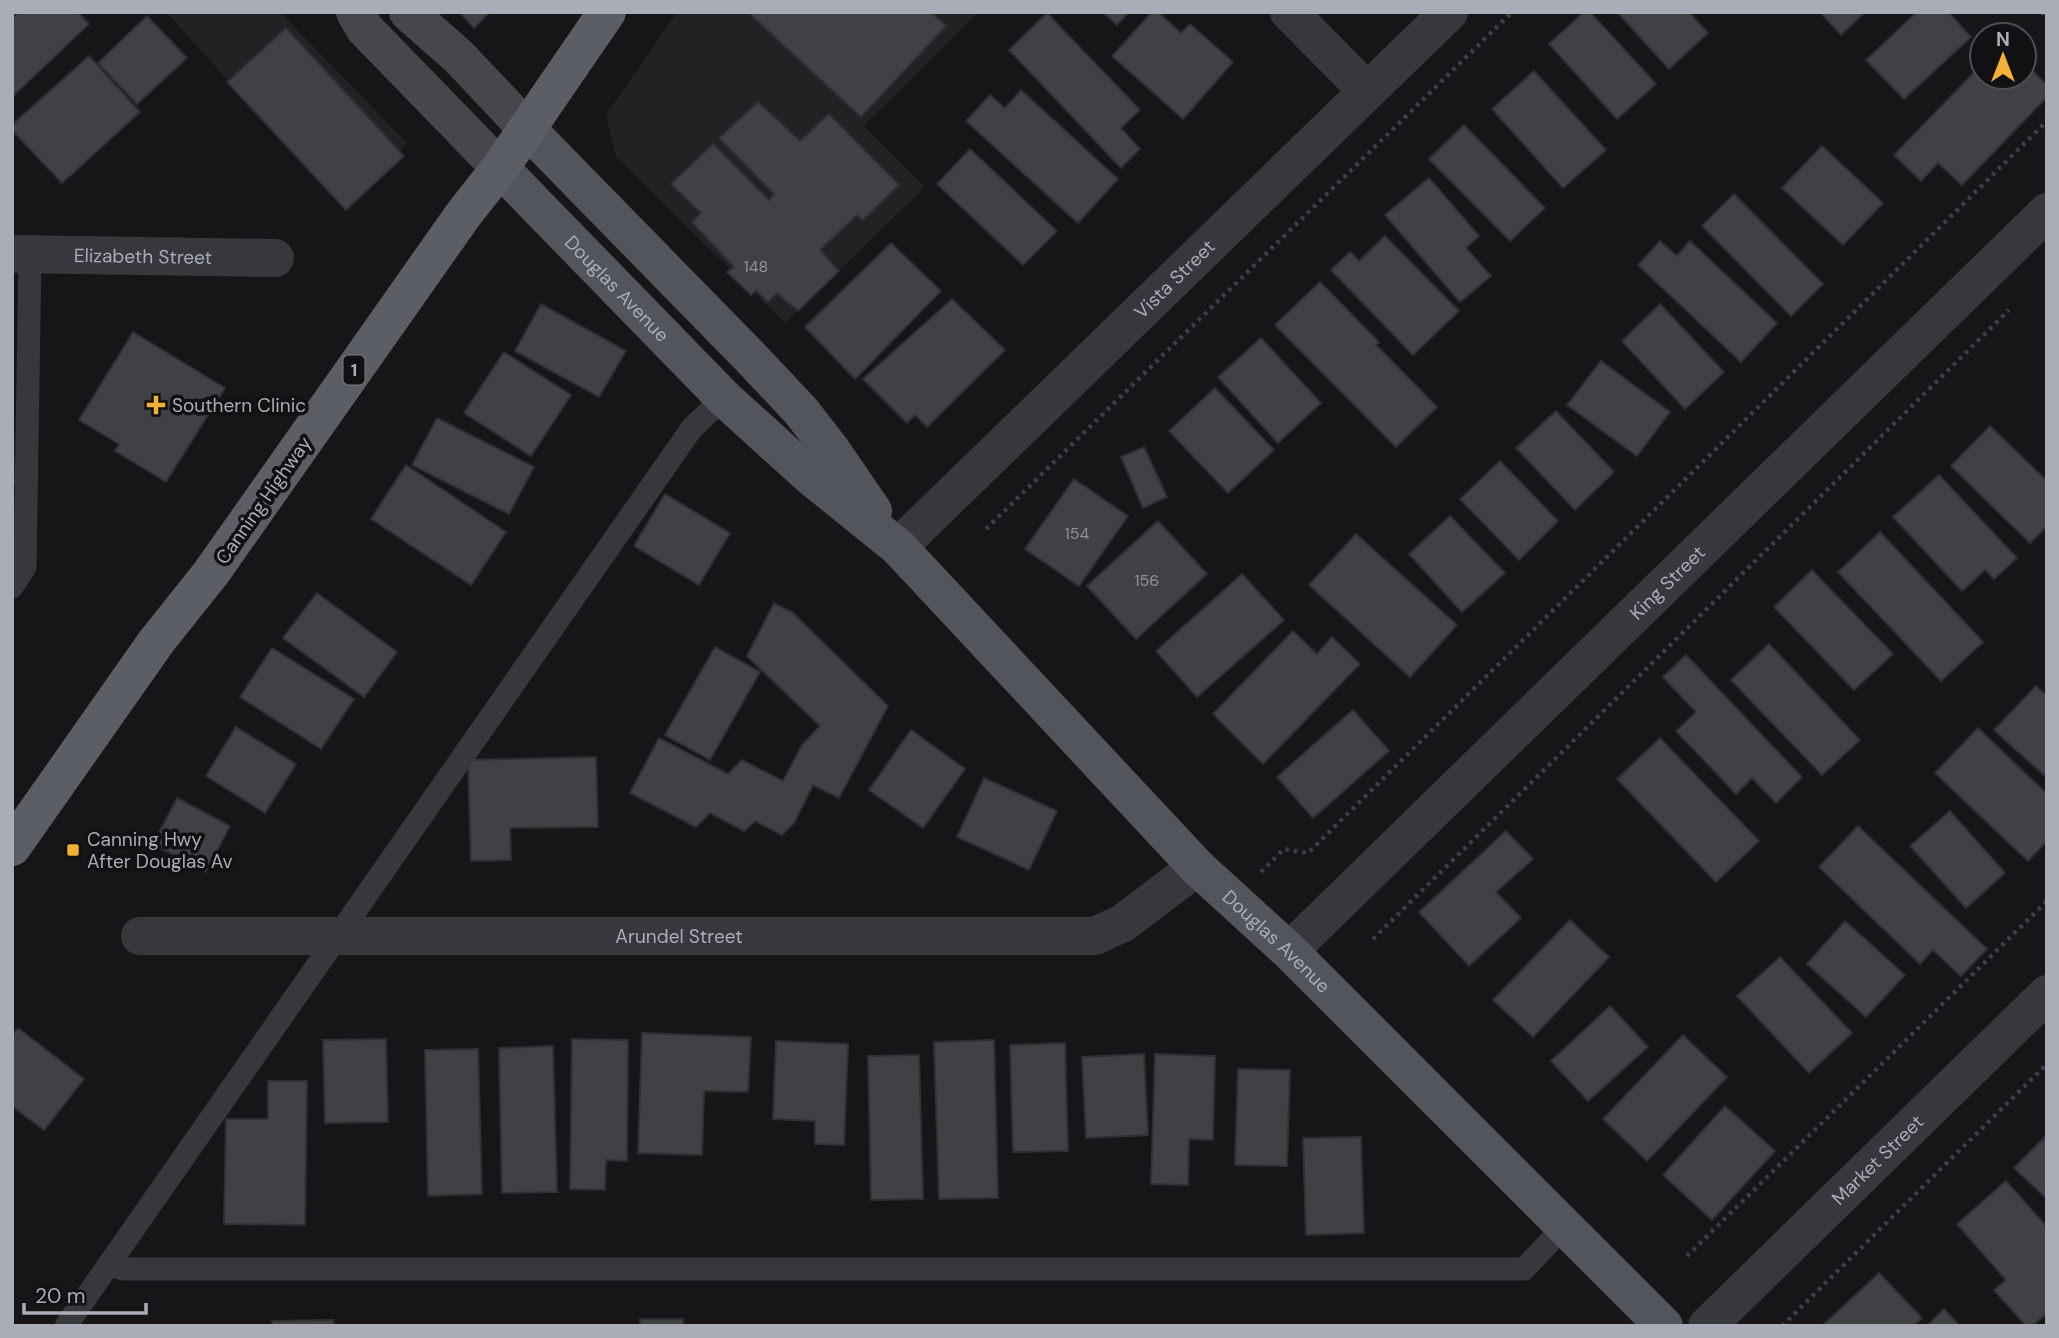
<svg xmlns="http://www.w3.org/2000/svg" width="2059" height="1338" viewBox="0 0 2059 1338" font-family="'DM Sans',sans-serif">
  <rect width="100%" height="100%" fill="#161618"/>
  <g fill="#222225">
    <path d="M166,12h114l127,131 -61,67z"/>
    <path d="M677,12h301l-114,114 61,61 -140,136 -169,-166 -10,-42z"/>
  </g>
  <g fill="#404145" stroke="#303034" stroke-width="2">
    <path d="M19,12h59l11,12 -77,73v-79z"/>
    <path d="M459,12h31l-16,16z"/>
    <path d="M751,12h180l15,14 -85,91 -112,-104z"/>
    <path d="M1103,12h26l-12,13z"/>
    <path d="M1152,12h6l23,21 9,-9 43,38 -50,57 -71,-63z"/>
    <path d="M1584,12h6l66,72 -39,35 -68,-75z"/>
    <path d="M1617,12h72l19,21 -39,36z"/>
    <path d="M1820,12h45l-24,23z"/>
    <path d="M1917,12h31l23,25 -67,62 -38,-39z"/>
    <path d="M1047,13l93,97 -19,18 19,21 -19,19 -112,-118z"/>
    <path d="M147,16l40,42 -50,46 -39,-41z"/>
    <path d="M286,28l118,128 -58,54 -119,-128z"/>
    <path d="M89,56l51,56 -78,71 -50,-53v-5z"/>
    <path d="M2024,63l23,22v12l-85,88 -24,-22 -17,18 -27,-26 88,-91v13h42z"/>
    <path d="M1534,71l72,79 -43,38 -71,-79z"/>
    <path d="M1021,90l97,89 -40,44 -112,-102 24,-26 15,13z"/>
    <path d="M758,102l42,39 29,-27 70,71 -36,35 -6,-5 -37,35 19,21 -41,40 -21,-18 -9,9 -12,-12 -5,5 -24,-23 7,-5 -42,-45 9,-9 -30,-29 42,-40 56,56 5,-6 -55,-56z"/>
    <path d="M1464,125l81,83 -35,33 -81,-82z"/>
    <path d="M1822,146l61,57 -40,42 -61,-57z"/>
    <path d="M970,149l87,82 -34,34 -86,-81z"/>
    <path d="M1429,178l50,58 -13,12 25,28 -31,26 -75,-87z"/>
    <path d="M1734,194l89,90 -32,32 -89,-90z"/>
    <path d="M1385,236l74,75 -46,44 -82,-85 19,-18 9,9z"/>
    <path d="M1660,241l17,15 13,-15 87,82 -36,39 -103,-97z"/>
    <path d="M891,243l50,48 -86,88 -50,-52z"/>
    <path d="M1320,282l59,60 -3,3 61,62 -41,40 -121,-122z"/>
    <path d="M952,299l53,51 -78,77 -12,-12 -8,8 -44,-44z"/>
    <path d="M541,304l85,47 -27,46 -84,-46z"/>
    <path d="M1660,304l64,68 -39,37 -63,-68z"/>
    <path d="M133,332l92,56 -59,94 -51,-31 4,-7 -40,-24z"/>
    <path d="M1261,338l60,65 -43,40 -60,-66z"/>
    <path d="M504,352l67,43 -40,61 -67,-43z"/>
    <path d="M1601,361l69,51 -33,44 -70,-51z"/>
    <path d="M12,382l2,102 -2,1z"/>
    <path d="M1215,388l59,62 -46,43 -59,-62z"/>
    <path d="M1556,411l58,61 -39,38 -59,-62z"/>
    <path d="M437,418l97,49 -25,47 -97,-49z"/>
    <path d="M1990,426l57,55v45l-17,17 -79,-77z"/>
    <path d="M1144,447l23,50 -24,11 -22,-51z"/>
    <path d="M1500,461l58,60 -39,39 -59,-61z"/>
    <path d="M406,465l100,67 -35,53 -100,-66z"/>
    <path d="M1939,475l78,83 -23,21 -9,-9 -23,21 -69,-74z"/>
    <path d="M1074,479l54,37 -49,70 -54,-37z"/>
    <path d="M665,494l65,39 -31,52 -65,-39z"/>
    <path d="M1450,516l55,57 -43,39 -53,-58z"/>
    <path d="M1158,521l49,53 -71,65 -49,-53z"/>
    <path d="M1880,532l103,110 -42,39 -103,-109z"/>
    <path d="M1356,534l101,91 -47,52 -101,-92z"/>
    <path d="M1812,570l81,84 -39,36 -80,-83z"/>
    <path d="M1242,574l42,46 -87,77 -41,-46z"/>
    <path d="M317,593l80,59 -33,45 -81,-59z"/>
    <path d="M774,603l19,10 95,93 -49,92 -26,-13 -19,38 -12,12 -27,-14 -11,10 -34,-18 -14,14 -66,-34 29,-55 69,36 14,-14 41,21 19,-36 18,-19 -73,-70z"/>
    <path d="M1293,631l24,23 15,-17 28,27 -97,100 -50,-50z"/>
    <path d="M1769,644l91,96 -38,35 -91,-95z"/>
    <path d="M715,647l45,25 -50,88 -45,-25z"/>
    <path d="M272,648l82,51 -33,50 -81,-52z"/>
    <path d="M1686,655l116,122 -26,26 -24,-25 -16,16 -60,-63 20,-19 -33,-35z"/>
    <path d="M2036,686l11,10v82l-53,-48z"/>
    <path d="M1353,710l36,41 -76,67 -36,-41z"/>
    <path d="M236,727l60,37 -31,49 -59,-37z"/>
    <path d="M1978,728l69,66v47l-19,20 -93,-88z"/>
    <path d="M911,730l54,39 -42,59 -54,-38z"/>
    <path d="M1660,738l99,103 -43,41 -99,-103z"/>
    <path d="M596,757l2,70 -88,1 1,32 -40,1 -3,-101z"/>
    <path d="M984,778l73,33 -28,59 -72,-33z"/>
    <path d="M177,798l53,28 -24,46 -53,-28z"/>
    <path d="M1950,811l55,62 -39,35 -56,-62z"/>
    <path d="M1858,826l129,123 -26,27 -28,-26 -13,14 -101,-97z"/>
    <path d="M1506,831l27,28 -37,33 25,26 -52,48 -50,-54z"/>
    <path d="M1570,920l39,37 -76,80 -40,-37z"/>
    <path d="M1845,921l60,54 -39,42 -59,-53z"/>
    <path d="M1780,957l72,76 -43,40 -72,-77z"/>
    <path d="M1610,1006l38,41 -60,54 -37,-40z"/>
    <path d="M18,1028l66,51 -40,51 -32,-24v-71z"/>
    <path d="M642,1033l109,4 -3,55 -44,-1 -2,64 -64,-2z"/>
    <path d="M1683,1035l44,42 -80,84 -44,-42z"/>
    <path d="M386,1039l2,83 -63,1 -2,-83z"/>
    <path d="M572,1039l56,1 -1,121 -21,-1 -1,30 -35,-1z"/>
    <path d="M994,1040l4,158 -59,1 -5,-157z"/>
    <path d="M776,1041l72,3 -4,101 -29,-1v-23l-42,-2z"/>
    <path d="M1065,1043l3,108 -55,1 -3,-107z"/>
    <path d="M553,1046l4,146 -55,1 -3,-145z"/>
    <path d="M478,1049l4,145 -54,2 -3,-146z"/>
    <path d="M1144,1054l4,81 -62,3 -4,-81z"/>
    <path d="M1155,1054l60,2 -2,84 -24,-1 -1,46 -37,-1z"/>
    <path d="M919,1055l4,144 -52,1 -3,-144z"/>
    <path d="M1238,1069l52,1 -3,96 -52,-1z"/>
    <path d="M268,1081h39l-2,144 -81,-1 2,-105h42z"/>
    <path d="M1725,1106l50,45 -63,69 -49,-45z"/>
    <path d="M2047,1135v64l-33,-31z"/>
    <path d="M1361,1137l3,96 -58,2 -3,-97z"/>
    <path d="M2006,1181l41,46v86l-15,13h-6l-32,-36 12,-10 -49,-56z"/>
    <path d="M1879,1273l43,45 -9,8h-91z"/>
    <path d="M1944,1309l16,17h-33z"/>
    <rect x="640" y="1319" width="43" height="7"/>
    <path d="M333,1320l1,6h-61l-1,-5z"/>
  </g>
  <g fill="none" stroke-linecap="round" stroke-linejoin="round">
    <g stroke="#3d3f44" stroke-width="4.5" stroke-dasharray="3.5 5" stroke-linecap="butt">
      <path d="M2042,12l5,5"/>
      <path d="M986,529l526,-517"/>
      <path d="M1261,872l23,-23 24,4 739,-732"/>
      <path d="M1373,939l636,-629"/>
      <path d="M1687,1256l360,-355"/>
      <path d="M1782,1326l265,-262"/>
    </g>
    <g stroke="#37383d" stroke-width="23">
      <path d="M12,587l13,-20 5,-312"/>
      <path d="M111,1263l11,6h1402l41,-43"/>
      <path d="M66,1326l626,-898 32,-30"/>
    </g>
    <g stroke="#37383d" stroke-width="38">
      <path d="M1289,12l78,79"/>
      <path id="s1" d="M12,254l263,4"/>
      <path id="s2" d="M898,547l551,-535"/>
      <path id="s3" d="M140,936h955l28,-13 74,-56"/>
      <path id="s4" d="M1289,951l758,-739"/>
      <path id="s5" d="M1707,1326l340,-332"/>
    </g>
    <g stroke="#45474d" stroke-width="38">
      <path d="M355,12l10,17 135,139"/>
      <path d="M408,12l51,45 68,72"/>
    </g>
    <g stroke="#53555c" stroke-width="38">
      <path d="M527,129l225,230 49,52 31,40 41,60"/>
      <path id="s6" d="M500,168l224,230 86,78 88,71 299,320 92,84 375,375"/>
    </g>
    <path stroke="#5b5e65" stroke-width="38" d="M12,847l144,-205 55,-69 252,-358 37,-47 107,-156"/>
  </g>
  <g fill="#f2b134" stroke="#111113" stroke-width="2.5">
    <path d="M152.5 394.5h7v7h7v7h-7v7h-7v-7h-7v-7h7z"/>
    <rect x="66" y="843" width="14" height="14" rx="3.5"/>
  </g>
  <g text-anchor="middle" stroke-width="7" stroke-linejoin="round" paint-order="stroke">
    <g font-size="16" fill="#8e929b">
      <text x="756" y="272">148</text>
      <text x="1077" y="539">154</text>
      <text x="1147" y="586">156</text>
    </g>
    <rect fill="#111113" stroke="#7b7e86" stroke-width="2" x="343.5" y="355.5" width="21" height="29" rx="5"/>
    <g font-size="18" font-weight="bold" fill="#a8adb8">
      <text x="354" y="376">1</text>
    </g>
    <g font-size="19" fill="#a8adb8" stroke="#111113">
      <text dy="7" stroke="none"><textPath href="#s1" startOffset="131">Elizabeth Street</textPath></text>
      <text dy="7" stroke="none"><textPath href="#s2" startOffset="385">Vista Street</textPath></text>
      <text dy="7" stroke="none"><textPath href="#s6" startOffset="168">Douglas Avenue</textPath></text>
      <text transform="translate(263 500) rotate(-55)" y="7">Canning Highway</text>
      <text dy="7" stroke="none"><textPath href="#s4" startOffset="528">King Street</textPath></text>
      <text dy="7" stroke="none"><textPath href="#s3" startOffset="539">Arundel Street</textPath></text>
      <text dy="7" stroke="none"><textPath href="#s6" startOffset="1097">Douglas Avenue</textPath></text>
      <text dy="7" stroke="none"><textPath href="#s5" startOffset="238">Market Street</textPath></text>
    </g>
    <g font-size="19" fill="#a8adb8" stroke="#111113" text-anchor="start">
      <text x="172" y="412">Southern Clinic</text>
      <text x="87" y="846">Canning Hwy<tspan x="87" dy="22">After Douglas Av</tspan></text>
    </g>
  </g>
  <rect width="2059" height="1338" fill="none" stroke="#a8adb8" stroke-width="28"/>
  <g transform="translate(2003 56)"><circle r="33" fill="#111113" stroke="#4d4f55" stroke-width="2"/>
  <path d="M0-5L12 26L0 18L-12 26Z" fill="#f2b134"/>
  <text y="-10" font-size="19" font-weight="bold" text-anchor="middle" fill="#a8adb8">N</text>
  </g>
  <path d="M24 1303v10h122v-10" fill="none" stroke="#a8adb8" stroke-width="3.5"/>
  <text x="35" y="1303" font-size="21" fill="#a8adb8" stroke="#111113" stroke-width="5" paint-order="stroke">20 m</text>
</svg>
